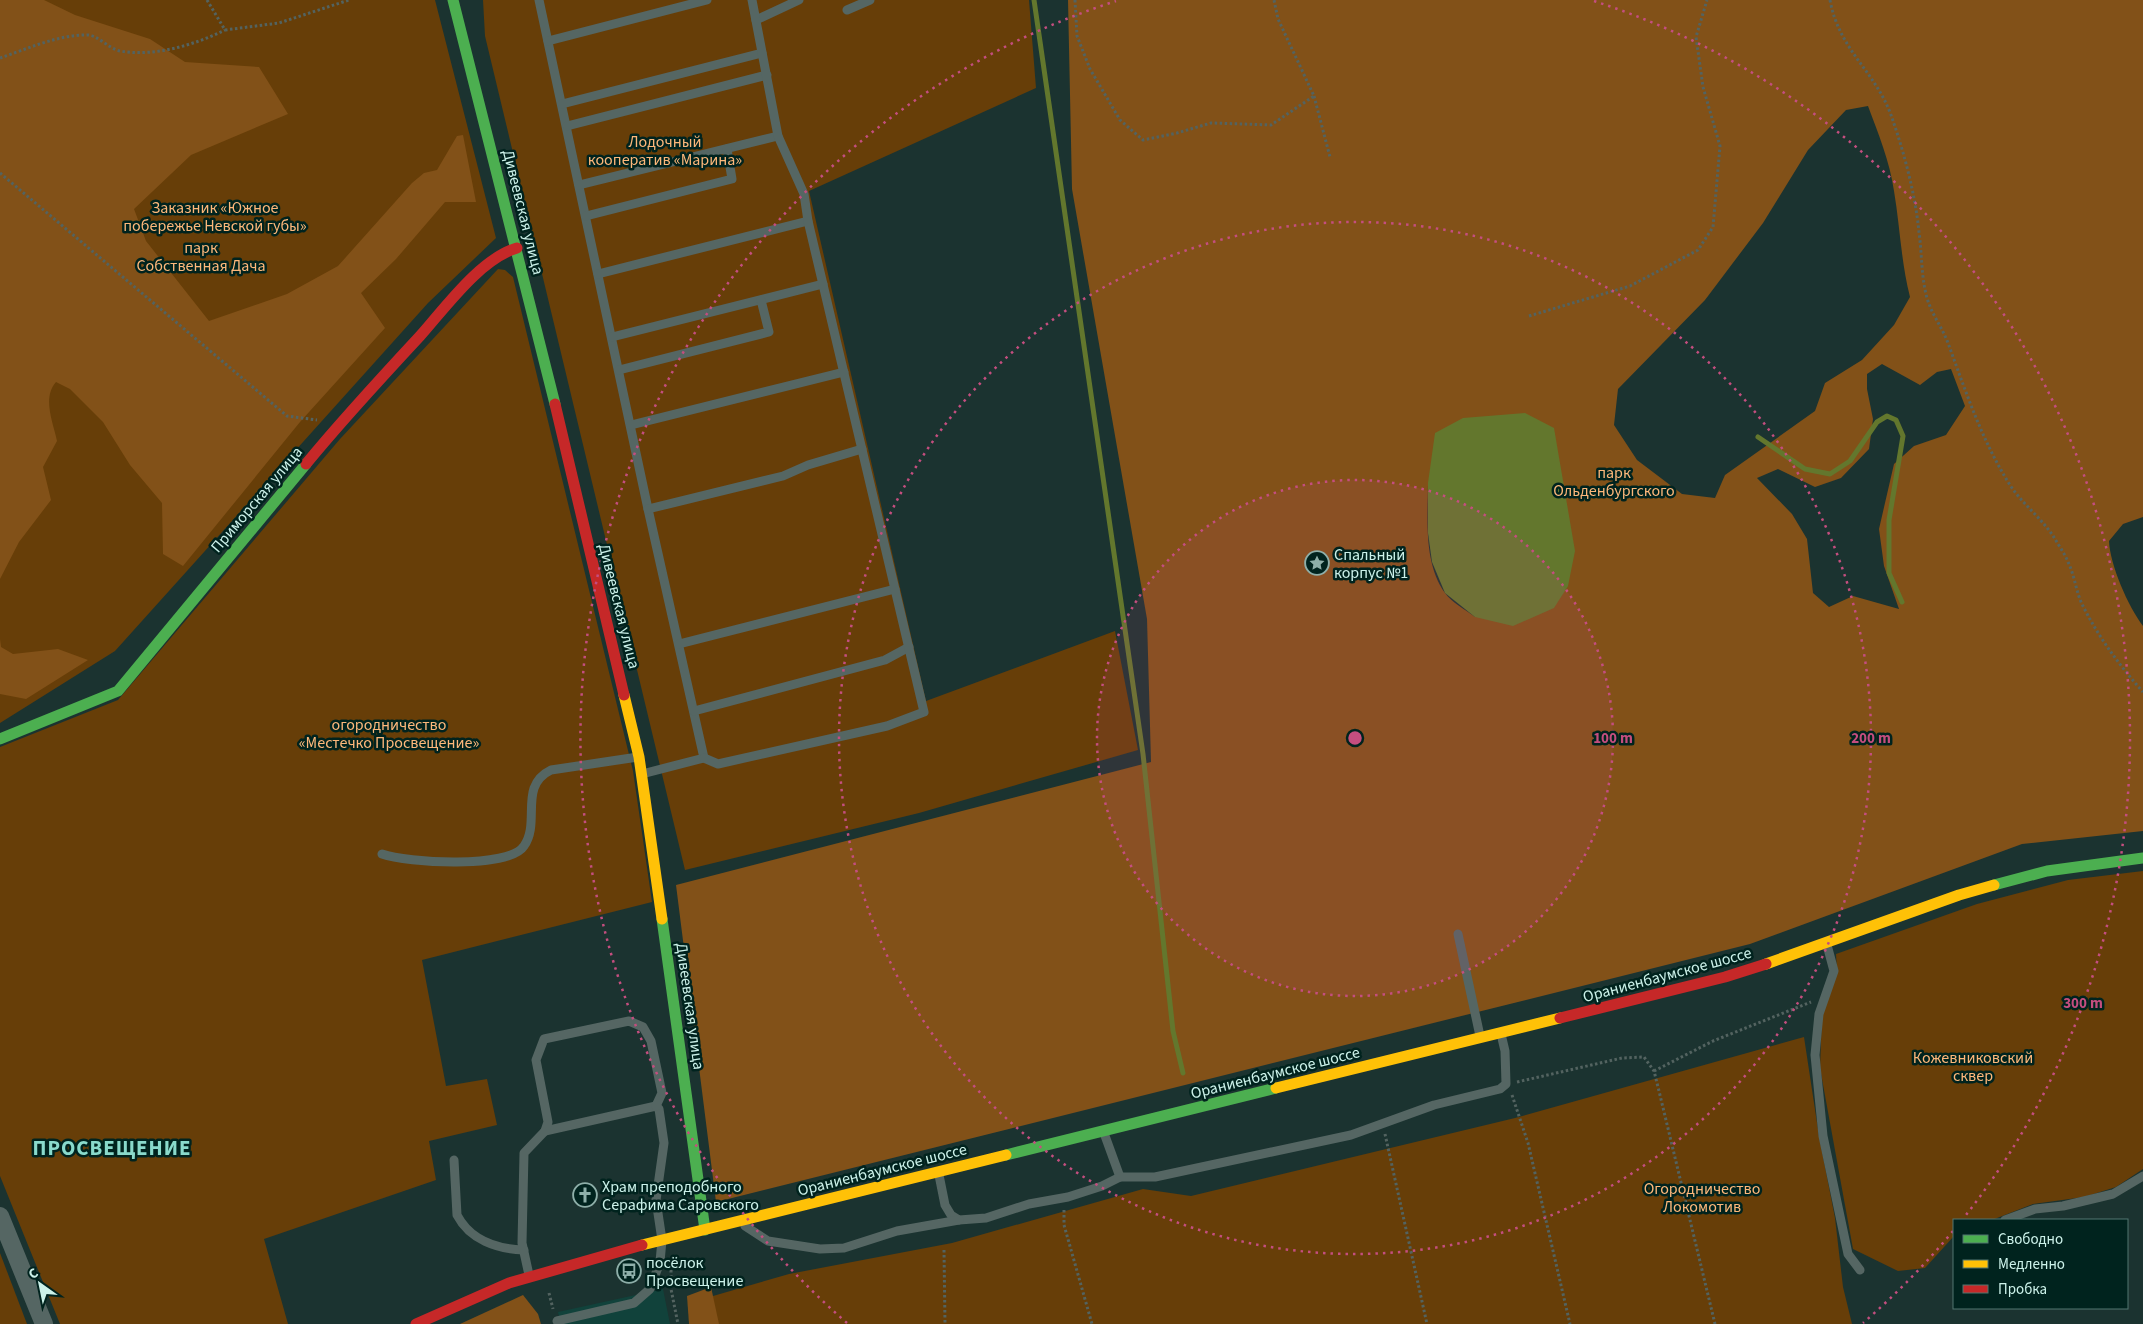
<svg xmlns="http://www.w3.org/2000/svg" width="2143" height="1324" viewBox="0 0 2143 1324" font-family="'Source Sans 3',sans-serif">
  <rect width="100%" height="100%" fill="#1b3330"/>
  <path fill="#11423b" d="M663,1289l7,35h-109l-3,-12z"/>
  <g fill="#673e08">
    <path d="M0,0h435l61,238 -68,65 -313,348 -115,72z"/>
    <path d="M483,0h546l7,88 -227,103 117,510 189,-70 23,119 -219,63 -234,57 -200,-834z"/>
    <path d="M498,269l7,1 8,7 120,494 19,131 -230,58 24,126 41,-7 10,46 -68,16 7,39 -172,59 24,85h-228l-60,-148v-429l118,-47 222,-261z"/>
    <path d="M2143,871v298l-27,18 -32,10 -51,7 -41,16h-38v16l-29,32 -27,3 -45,-22 -33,-181 2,-55 15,-42 -1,-17 141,-50 91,-24z"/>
    <path d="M1804,1037l15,99 16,82 8,69 9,37h-1149l10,-28 76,-22 163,-31 191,-54 48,7 324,-78z"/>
    <path d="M0,1253l27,71h-27z"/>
  </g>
  <g fill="#825118" fill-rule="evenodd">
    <path d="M0,0h44l31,15 75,24 35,23 74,5 29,47 -97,41 -57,54 12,32 63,80 78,-27 51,-28 74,-83 12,-10 13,-3 20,-34 6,-1 13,67h-31l-49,57 -35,34 24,35 -85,94 -117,144 -20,-12 -1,-51 -32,-38 -27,-43 -33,-33 -14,-7c-14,16 -3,40 1,59l-14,26 8,33 -32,42 -19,37z"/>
    <path d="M1068,0h1075v517l-20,7 -14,17c1,24 19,65 34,85v205l-121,13 -272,100 -1034,258 -40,-317 475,-123 -4,-143 -75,-430zM1868,106c10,27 22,56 26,85 6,35 7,71 16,106l-16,28 -32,35 -37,23 -10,28 -90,64 -10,23 -33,-4 -45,-34 -23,-35 4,-36 87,-89 58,-77 45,-73 38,-40zM1882,364l38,21 17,-13 14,-3 14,37 -19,29 -32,11 -20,18 -15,65 5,37 15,43 -46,-13 -24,11 -16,-14 -6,-54 -15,-25 -35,-36 21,-9 37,18 26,-9 28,-29 4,-30 -6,-30v-15zM1428,483l47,134c-9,-7 -24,-15 -30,-24 -22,-31 -17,-75 -17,-110z"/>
    <path d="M0,639l1,8 12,7 45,-5 30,11 -62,39 -26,-5z"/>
    <path d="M711,1287l8,37h-30l-2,-28z"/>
    <path d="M523,1295l15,19 3,10h-81z"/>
  </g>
  <path fill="#63772d" d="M1525,413l29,15 21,123 -7,35 -14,22 -41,18 -38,-9 -30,-24 -13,-31 -4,-29v-50l7,-50 28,-15z"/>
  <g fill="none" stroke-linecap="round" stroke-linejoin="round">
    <g stroke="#63772d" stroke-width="5">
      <path d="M1034,0l109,754 30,277 10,42"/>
      <path d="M1758,437l47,32 25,5 20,-13 27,-39 10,-6 9,4 7,16 -14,84v53l13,29"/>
    </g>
    <g stroke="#536360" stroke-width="3" stroke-dasharray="2.5 2.5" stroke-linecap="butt">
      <path d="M207,0l18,30 54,-7 70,-23"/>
      <path d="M1075,0l2,36 13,33 30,51 23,20 34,-7 34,-10 60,2 43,-29 -36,-77 -4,-19"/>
      <path d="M1830,0c9,50 45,71 61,115 13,37 24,78 28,117 3,22 2,44 8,66 5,17 15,29 21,45 18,49 34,98 62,142 13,20 33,34 45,54 4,7 10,15 13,23 7,14 8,31 15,44 16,32 37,60 60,86"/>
      <path d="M0,58c27,-9 57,-23 86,-23 11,-1 23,14 34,16 35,6 74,-6 105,-21"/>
      <path d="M1314,96l16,61"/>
      <path d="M0,173l287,243 30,4"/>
      <path d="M1529,316l101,-30 68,-36 15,-23 7,-81 -17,-59 -7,-50 11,-37"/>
      <path d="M1654,1071l59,-30 98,-39"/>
      <path d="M1517,1082l105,-24 22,-1 10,14 5,20 56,233"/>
      <path d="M1512,1095l16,48 42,181"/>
      <path d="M1385,1134l42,190"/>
      <path d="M1064,1210v15l28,99"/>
      <path d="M944,1250l1,74"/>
      <path d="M671,1270v19l7,35"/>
      <path d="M549,1293l4,16"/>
    </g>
    <g stroke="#556663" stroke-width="9">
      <path d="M539,0l109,509 56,249 -62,16"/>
      <path d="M847,10l23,-10"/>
      <path d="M756,20l43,-20"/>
      <path d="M548,41l159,-41"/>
      <path d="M562,104l200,-51"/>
      <path d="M567,126l200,-51"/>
      <path d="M579,185l199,-49"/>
      <path d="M586,216l146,-37 -5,-30"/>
      <path d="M598,274l210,-53"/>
      <path d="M612,337l211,-53"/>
      <path d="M619,370l150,-38 -8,-32"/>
      <path d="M631,425l213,-53"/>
      <path d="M648,509l135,-33 25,-11 54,-16"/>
      <path d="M679,644l216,-55"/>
      <path d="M694,711l191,-51 24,-13"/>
      <path d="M704,758l14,6 169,-38 37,-14 -116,-491 -4,-27 -26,-58 -26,-136"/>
      <path d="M382,854c25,9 127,15 142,-8 17,-24 -6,-60 27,-76l87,-13"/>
      <path d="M1458,934l22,102"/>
      <path d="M1827,945l7,26 -15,43 -4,41 8,81 25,118 12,16"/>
      <path d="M545,1131l111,-25 3,3 5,34 -8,57 6,40 -2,22 -10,27 -16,14 -77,18"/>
      <path d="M1104,1133l16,44"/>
      <path d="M454,1160l3,55c13,25 40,34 67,35"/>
      <path d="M939,1175l6,30 6,10 8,5 27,-2 43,-14 39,-7 34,-11 18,-9h35l196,-42 83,-30 66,-16 6,-5 -1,-33 -4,-17"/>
      <path d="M2005,1220l30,-11 28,-3 50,-12 30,-18"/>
      <path d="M745,1226l23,15 52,8 24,-1 53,-17 62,-11"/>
      <path d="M529,1275l-7,-32 2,-90 21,-22 3,-9 -12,-62 8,-21 85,-18 14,6 8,14 11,52 -6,13"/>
    </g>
    <path stroke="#556663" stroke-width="18" d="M0,1216l44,108"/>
    <g stroke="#4caf50" stroke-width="11">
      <path d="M453,0l102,404"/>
      <path d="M0,739l118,-48 188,-227"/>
      <path d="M1994,885l53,-14 96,-13"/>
      <path d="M662,919l43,311"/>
      <path d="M1006,1155l270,-67"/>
    </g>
    <g stroke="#ffc107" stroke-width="11">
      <path d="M624,695l15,62 23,162"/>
      <path d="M1766,964l193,-69 35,-10"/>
      <path d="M1276,1088l284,-70"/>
      <path d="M642,1245l364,-90"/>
    </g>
    <g stroke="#c62828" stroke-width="11">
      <path d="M555,404l69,291"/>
      <path d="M306,464c36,-44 75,-86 114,-128 25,-28 60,-77 97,-88"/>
      <path d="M1560,1018l165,-41 41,-13"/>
      <path d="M416,1324l93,-41 133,-38"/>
    </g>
  </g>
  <circle cx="1355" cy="738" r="258" fill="#c44e7f" fill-opacity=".12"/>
  <g fill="none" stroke="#c44e7f" stroke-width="2.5" stroke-dasharray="2.5 5">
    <circle cx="1355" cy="738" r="258"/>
    <circle cx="1355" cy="738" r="516"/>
    <path d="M1953 1231A775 775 0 0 1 1863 1323M847 1323A775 775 0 0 1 1116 1M1594 1A775 775 0 0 1 1966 1215"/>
  </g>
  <defs>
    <g id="sight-ring" transform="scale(1.25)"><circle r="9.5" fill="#00231e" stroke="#8eafa9" stroke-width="1.5"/><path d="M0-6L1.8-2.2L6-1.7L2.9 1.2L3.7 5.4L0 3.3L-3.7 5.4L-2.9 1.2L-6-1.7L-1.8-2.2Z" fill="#8eafa9"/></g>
    <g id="church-ring" transform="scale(1.25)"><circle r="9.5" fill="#00231e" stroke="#8eafa9" stroke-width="1.5"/><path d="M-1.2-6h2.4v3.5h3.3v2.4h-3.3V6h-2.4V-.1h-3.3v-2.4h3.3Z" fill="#8eafa9"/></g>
    <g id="bus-ring" transform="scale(1.25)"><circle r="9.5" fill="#00231e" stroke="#8eafa9" stroke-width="1.5"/><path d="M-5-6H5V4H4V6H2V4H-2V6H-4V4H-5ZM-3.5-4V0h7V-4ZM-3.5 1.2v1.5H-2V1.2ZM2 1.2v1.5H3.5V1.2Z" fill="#8eafa9"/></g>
  </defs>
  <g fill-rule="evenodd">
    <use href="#sight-ring" x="1317" y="563"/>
    <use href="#church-ring" x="585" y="1195"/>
    <use href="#bus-ring" x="629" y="1271"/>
  </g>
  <g text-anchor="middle" stroke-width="5" stroke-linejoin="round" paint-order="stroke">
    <g font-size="16" fill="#fdb87b" stroke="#00231e">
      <text x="665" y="147">Лодочный<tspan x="665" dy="18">кооператив «Марина»</tspan></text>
      <text x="215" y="213">Заказник «Южное<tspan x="215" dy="18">побережье Невской губы»</tspan></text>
      <text x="201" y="253">парк<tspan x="201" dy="18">Собственная Дача</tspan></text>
      <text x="1614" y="478">парк<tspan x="1614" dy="18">Ольденбургского</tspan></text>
      <text x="389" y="730">огородничество<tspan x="389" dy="18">«Местечко Просвещение»</tspan></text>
      <text x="1973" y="1063">Кожевниковский<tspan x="1973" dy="18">сквер</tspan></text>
      <text x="1702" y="1194">Огородничество<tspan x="1702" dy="18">Локомотив</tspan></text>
    </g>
    <g font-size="16" fill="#ccf2ea" stroke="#00231e">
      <text transform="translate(524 212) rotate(76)" y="6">Дивеевская улица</text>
      <text transform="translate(256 499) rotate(-50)" y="6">Приморская улица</text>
      <text transform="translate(620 606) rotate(76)" y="6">Дивеевская улица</text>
      <text transform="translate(1667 974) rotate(-15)" y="6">Ораниенбаумское шоссе</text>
      <text transform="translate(691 1006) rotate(82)" y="6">Дивеевская улица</text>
      <text transform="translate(1275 1072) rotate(-14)" y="6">Ораниенбаумское шоссе</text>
      <text transform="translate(882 1169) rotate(-14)" y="6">Ораниенбаумское шоссе</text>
    </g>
    <g font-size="16" fill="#ccf2ea" stroke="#00231e" text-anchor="start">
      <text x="1334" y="560">Спальный<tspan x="1334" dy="18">корпус №1</tspan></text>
      <text x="602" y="1192">Храм преподобного<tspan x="602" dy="18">Серафима Саровского</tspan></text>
      <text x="646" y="1268">посёлок<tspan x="646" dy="18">Просвещение</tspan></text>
    </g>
    <g font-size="21" font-weight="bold" letter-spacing="1" fill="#89dacb" stroke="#00231e">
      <text x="112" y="1155">ПРОСВЕЩЕНИЕ</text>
    </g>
  </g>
  <circle cx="1355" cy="738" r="8" fill="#c44e7f" stroke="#00231e" stroke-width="2.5"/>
  <g font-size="15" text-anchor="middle" font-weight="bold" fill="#c44e7f" stroke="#00231e" stroke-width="5" stroke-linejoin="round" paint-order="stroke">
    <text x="1613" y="743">100 m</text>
    <text x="1871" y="743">200 m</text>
    <text x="2083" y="1008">300 m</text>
  </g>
  <rect x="1953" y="1219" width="175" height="90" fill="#00231e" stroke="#527670"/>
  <rect x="1963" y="1235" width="25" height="8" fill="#4caf50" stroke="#527670"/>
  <text x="1998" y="1244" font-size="15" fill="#ccf2ea">Свободно</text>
  <rect x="1963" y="1260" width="25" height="8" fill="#ffc107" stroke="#527670"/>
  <text x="1998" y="1269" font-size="15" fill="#ccf2ea">Медленно</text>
  <rect x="1963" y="1285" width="25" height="8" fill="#c62828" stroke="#527670"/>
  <text x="1998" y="1294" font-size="15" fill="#ccf2ea">Пробка</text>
  <g transform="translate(40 1284) rotate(327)" stroke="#00231e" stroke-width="4" paint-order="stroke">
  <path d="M0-4L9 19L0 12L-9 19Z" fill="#ccf2ea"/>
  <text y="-8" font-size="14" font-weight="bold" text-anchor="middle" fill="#ccf2ea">С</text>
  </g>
</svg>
